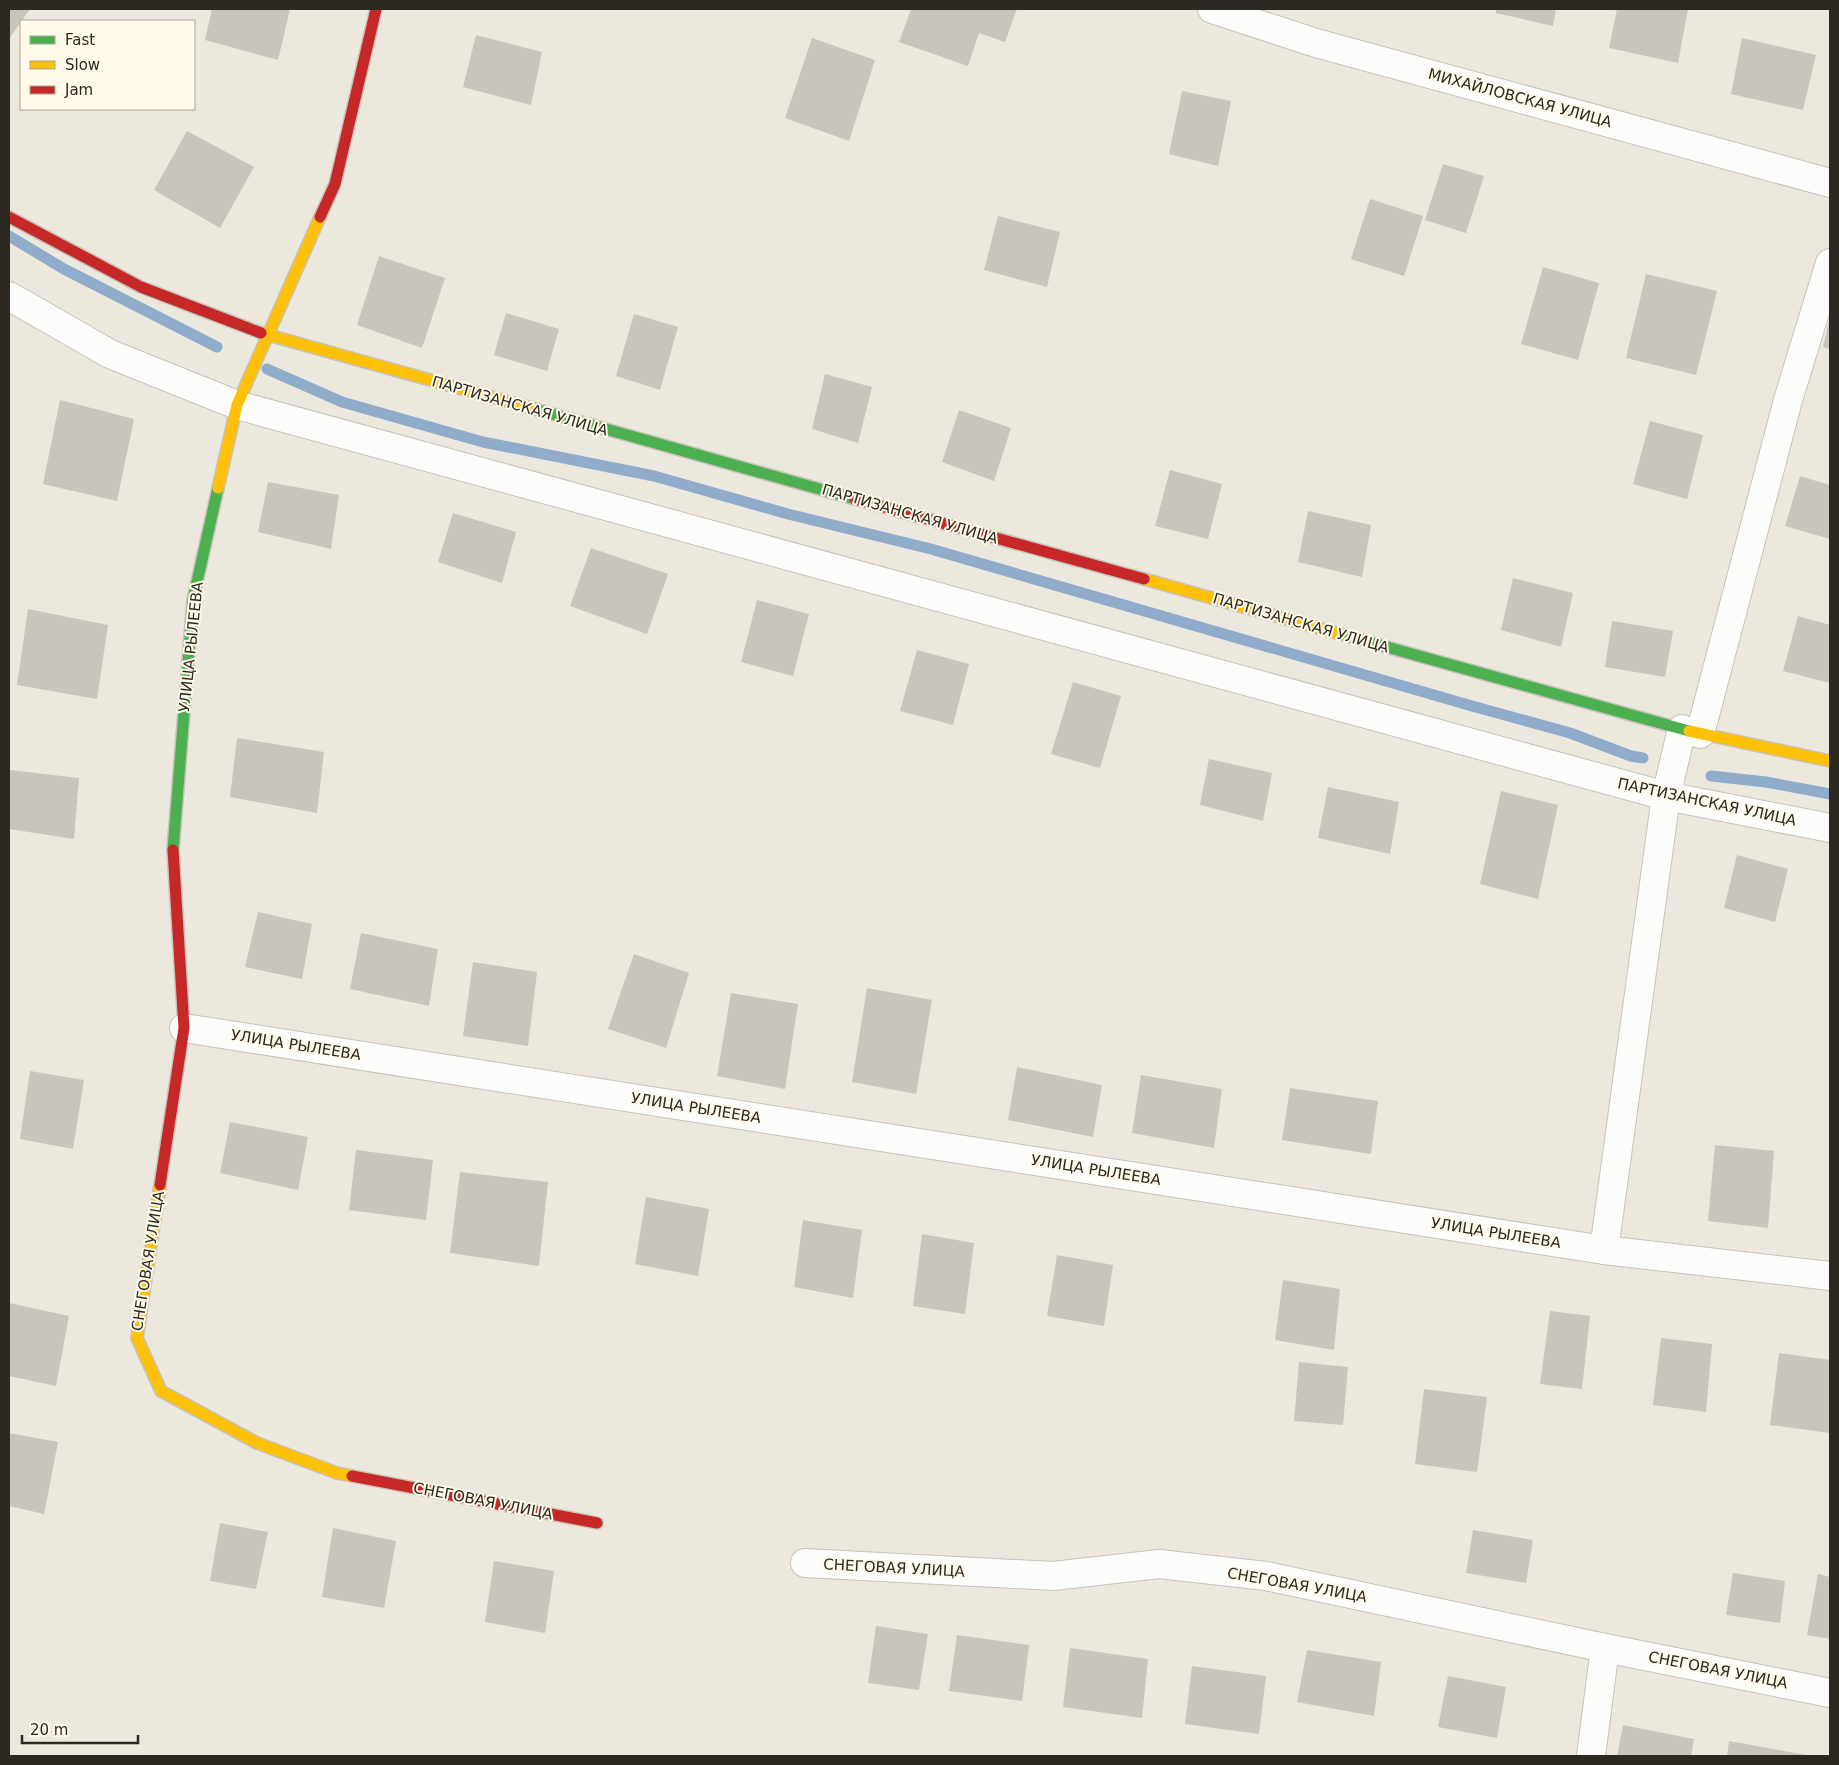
<svg xmlns="http://www.w3.org/2000/svg" width="1839" height="1765" viewBox="0 0 1839 1765" font-family="'DejaVu Sans',sans-serif">
  <rect width="100%" height="100%" fill="#ece8dd"/>
  <g fill="none" stroke-linecap="round" stroke-linejoin="round">
    <g stroke="#8facca" stroke-width="11">
      <path d="M9,236l55,33 153,78"/>
      <path d="M267,369l75,33 141,40 171,34 134,38 143,35 541,157 98,27 61,23 12,2"/>
      <path d="M1711,776l55,6 64,12"/>
    </g>
  </g>
  <g fill="#c9c5bd">
    <path d="M9,9h21l-21,30z"/>
    <path d="M212,9h78l-12,51 -73,-20z"/>
    <path d="M911,9h106l-12,33 -26,-9 -11,33 -69,-24z"/>
    <path d="M1496,9h60l-3,17 -57,-13z"/>
    <path d="M1617,9h71l-10,54 -69,-15z"/>
    <path d="M476,35l66,17 -11,53 -68,-18z"/>
    <path d="M812,38l63,22 -26,81 -64,-23z"/>
    <path d="M1742,38l74,17 -13,55 -72,-16z"/>
    <path d="M1182,91l49,10 -13,65 -49,-12z"/>
    <path d="M187,131l67,36 -34,61 -66,-38z"/>
    <path d="M1443,164l41,12 -18,57 -41,-13z"/>
    <path d="M1370,199l53,17 -19,60 -53,-17z"/>
    <path d="M998,216l62,16 -13,55 -63,-17z"/>
    <path d="M379,256l66,22 -23,70 -65,-23z"/>
    <path d="M1543,267l56,16 -21,77 -57,-16z"/>
    <path d="M1646,274l71,17 -21,84 -70,-17z"/>
    <path d="M506,313l53,16 -12,42 -53,-16z"/>
    <path d="M634,314l44,13 -18,63 -44,-14z"/>
    <path d="M1829,321h1v28l-7,-2z"/>
    <path d="M825,374l47,13 -14,56 -46,-14z"/>
    <path d="M60,400l74,19 -17,82 -74,-17z"/>
    <path d="M959,410l52,18 -17,53 -52,-19z"/>
    <path d="M1650,421l53,14 -16,64 -54,-15z"/>
    <path d="M1170,470l52,14 -14,55 -53,-13z"/>
    <path d="M1800,476l30,9v54l-45,-13z"/>
    <path d="M268,482l71,13 -8,54 -73,-17z"/>
    <path d="M1308,511l63,14 -9,52 -64,-15z"/>
    <path d="M453,513l63,19 -14,51 -64,-21z"/>
    <path d="M591,548l77,26 -21,60 -77,-28z"/>
    <path d="M1513,578l60,15 -12,54 -60,-17z"/>
    <path d="M757,600l52,14 -16,62 -52,-14z"/>
    <path d="M28,609l80,16 -11,74 -80,-14z"/>
    <path d="M1798,616l32,9v58l-47,-12z"/>
    <path d="M1612,621l61,10 -8,46 -60,-10z"/>
    <path d="M917,650l52,14 -16,61 -53,-14z"/>
    <path d="M1073,682l48,14 -21,72 -49,-14z"/>
    <path d="M237,738l87,14 -7,61 -87,-16z"/>
    <path d="M1209,759l63,14 -9,48 -63,-16z"/>
    <path d="M10,770l69,8 -5,61 -65,-10z"/>
    <path d="M1328,787l71,15 -9,52 -72,-16z"/>
    <path d="M1501,791l57,14 -20,94 -58,-15z"/>
    <path d="M1737,855l51,14 -13,53 -51,-14z"/>
    <path d="M258,912l54,12 -10,55 -57,-12z"/>
    <path d="M361,933l77,16 -9,57 -79,-17z"/>
    <path d="M634,954l55,19 -23,75 -58,-19z"/>
    <path d="M473,962l64,10 -9,74 -65,-10z"/>
    <path d="M867,988l65,12 -16,94 -64,-12z"/>
    <path d="M731,993l67,11 -13,85 -68,-13z"/>
    <path d="M1017,1067l85,18 -9,52 -85,-17z"/>
    <path d="M30,1071l54,9 -11,69 -53,-10z"/>
    <path d="M1141,1075l81,14 -8,59 -82,-15z"/>
    <path d="M1290,1088l88,13 -7,53 -89,-14z"/>
    <path d="M230,1122l78,15 -10,53 -78,-17z"/>
    <path d="M1715,1145l59,6 -6,77 -60,-7z"/>
    <path d="M356,1150l77,10 -7,60 -77,-10z"/>
    <path d="M460,1172l88,10 -9,84 -89,-13z"/>
    <path d="M646,1197l63,12 -11,67 -63,-12z"/>
    <path d="M803,1220l59,10 -9,68 -59,-11z"/>
    <path d="M922,1234l52,9 -9,71 -52,-8z"/>
    <path d="M1057,1255l56,10 -9,61 -57,-10z"/>
    <path d="M1283,1280l57,9 -6,61 -59,-10z"/>
    <path d="M9,1303l60,13 -13,70 -47,-10z"/>
    <path d="M1550,1311l40,5 -8,73 -42,-5z"/>
    <path d="M1661,1338l51,6 -6,68 -53,-7z"/>
    <path d="M1779,1353l51,7v73l-60,-8z"/>
    <path d="M1299,1362l49,5 -5,58 -49,-4z"/>
    <path d="M1424,1389l63,8 -10,75 -62,-8z"/>
    <path d="M9,1433l49,9 -14,72 -35,-8z"/>
    <path d="M220,1523l48,9 -12,57 -46,-8z"/>
    <path d="M333,1528l63,13 -12,67 -62,-11z"/>
    <path d="M1473,1530l60,10 -7,43 -60,-10z"/>
    <path d="M494,1561l60,10 -9,62 -60,-11z"/>
    <path d="M1733,1573l52,8 -5,42 -54,-8z"/>
    <path d="M1818,1574l12,3v62l-23,-4z"/>
    <path d="M876,1626l52,8 -9,56 -51,-7z"/>
    <path d="M957,1635l72,10 -7,56 -73,-10z"/>
    <path d="M1070,1648l78,11 -6,59 -79,-11z"/>
    <path d="M1307,1650l74,12 -7,54 -77,-14z"/>
    <path d="M1192,1666l74,10 -7,58 -74,-10z"/>
    <path d="M1448,1676l58,11 -9,51 -59,-11z"/>
    <path d="M1623,1725l71,14 -3,17h-74z"/>
    <path d="M1729,1741l77,14v1h-79z"/>
  </g>
  <g fill="none" stroke-linecap="round" stroke-linejoin="round">
    <g stroke="#c7c3ba" stroke-width="30">
      <g id="street">
        <path d="M1212,9l104,34 514,140"/>
        <path d="M9,296l101,58 127,51 1429,391 164,32"/>
        <path d="M1700,734l88,-334 42,-137"/>
        <path d="M184,1028l1420,222 226,26"/>
        <path d="M1604,1250l62,-454 16,-67"/>
        <path d="M805,1563l248,13 106,-12 107,12 339,72 225,45"/>
        <path d="M1591,1756l14,-108"/>
      </g>
    </g>
    <g stroke="#c7c3ba" stroke-width="14">
      <g id="fast">
        <path d="M531,408l324,91"/>
        <path d="M1340,634l349,97"/>
        <path d="M173,850l20,-250 25,-112"/>
      </g>
    </g>
    <g stroke="#c7c3ba" stroke-width="14">
      <g id="slow">
        <path d="M261,333l270,75"/>
        <path d="M218,488l19,-83 83,-188"/>
        <path d="M1144,579l196,55"/>
        <path d="M1689,731l141,30"/>
        <path d="M160,1185l-23,153 24,53 96,52 80,30 15,3"/>
      </g>
    </g>
    <g stroke="#c7c3ba" stroke-width="14">
      <g id="jam">
        <path d="M9,217l132,70 120,46"/>
        <path d="M320,217l15,-33 41,-175"/>
        <path d="M855,499l289,80"/>
        <path d="M160,1185l24,-157 -11,-178"/>
        <path d="M352,1476l245,47"/>
      </g>
    </g>
    <use href="#street" stroke="#fcfcfa" stroke-width="28"/>
    <use href="#fast" stroke="#4caf50" stroke-width="11"/>
    <use href="#slow" stroke="#ffc107" stroke-width="11"/>
    <use href="#jam" stroke="#c62828" stroke-width="11"/>
  </g>
  <g text-anchor="middle" stroke-width="4" stroke-linejoin="round" paint-order="stroke">
    <g font-size="15" fill="#2c2922" stroke="#fef9e8">
      <text transform="translate(1520 98) rotate(15)" y="5">МИХАЙЛОВСКАЯ УЛИЦА</text>
      <text transform="translate(520 406) rotate(16)" y="5">ПАРТИЗАНСКАЯ УЛИЦА</text>
      <text transform="translate(910 514) rotate(16)" y="5">ПАРТИЗАНСКАЯ УЛИЦА</text>
      <text transform="translate(1301 623) rotate(16)" y="5">ПАРТИЗАНСКАЯ УЛИЦА</text>
      <text transform="translate(191 647) rotate(-84)" y="5">УЛИЦА РЫЛЕЕВА</text>
      <text transform="translate(1707 802) rotate(12)" y="5">ПАРТИЗАНСКАЯ УЛИЦА</text>
      <text transform="translate(296 1045) rotate(9)" y="5">УЛИЦА РЫЛЕЕВА</text>
      <text transform="translate(696 1108) rotate(9)" y="5">УЛИЦА РЫЛЕЕВА</text>
      <text transform="translate(1096 1170) rotate(9)" y="5">УЛИЦА РЫЛЕЕВА</text>
      <text transform="translate(1496 1233) rotate(9)" y="5">УЛИЦА РЫЛЕЕВА</text>
      <text transform="translate(148 1261) rotate(-81)" y="5">СНЕГОВАЯ УЛИЦА</text>
      <text transform="translate(483 1501) rotate(11)" y="5">СНЕГОВАЯ УЛИЦА</text>
      <text transform="translate(894 1568) rotate(3)" y="5">СНЕГОВАЯ УЛИЦА</text>
      <text transform="translate(1297 1585) rotate(10)" y="5">СНЕГОВАЯ УЛИЦА</text>
      <text transform="translate(1718 1670) rotate(11)" y="5">СНЕГОВАЯ УЛИЦА</text>
    </g>
  </g>
  <rect width="1839" height="1765" fill="none" stroke="#2c2922" stroke-width="20"/>
  <rect x="20" y="20" width="175" height="90" fill="#fef9e8" stroke="#aaa699"/>
  <rect x="30" y="36" width="25" height="8" fill="#4caf50" stroke="#aaa699"/>
  <text x="65" y="45" font-size="15" fill="#2c2922">Fast</text>
  <rect x="30" y="61" width="25" height="8" fill="#ffc107" stroke="#aaa699"/>
  <text x="65" y="70" font-size="15" fill="#2c2922">Slow</text>
  <rect x="30" y="86" width="25" height="8" fill="#c62828" stroke="#aaa699"/>
  <text x="65" y="95" font-size="15" fill="#2c2922">Jam</text>
  <path d="M22 1735v8h116v-8" fill="none" stroke="#2c2922" stroke-width="2.5"/>
  <text x="30" y="1735" font-size="15" fill="#2c2922" stroke="#fef9e8" stroke-width="4" paint-order="stroke">20 m</text>
</svg>
